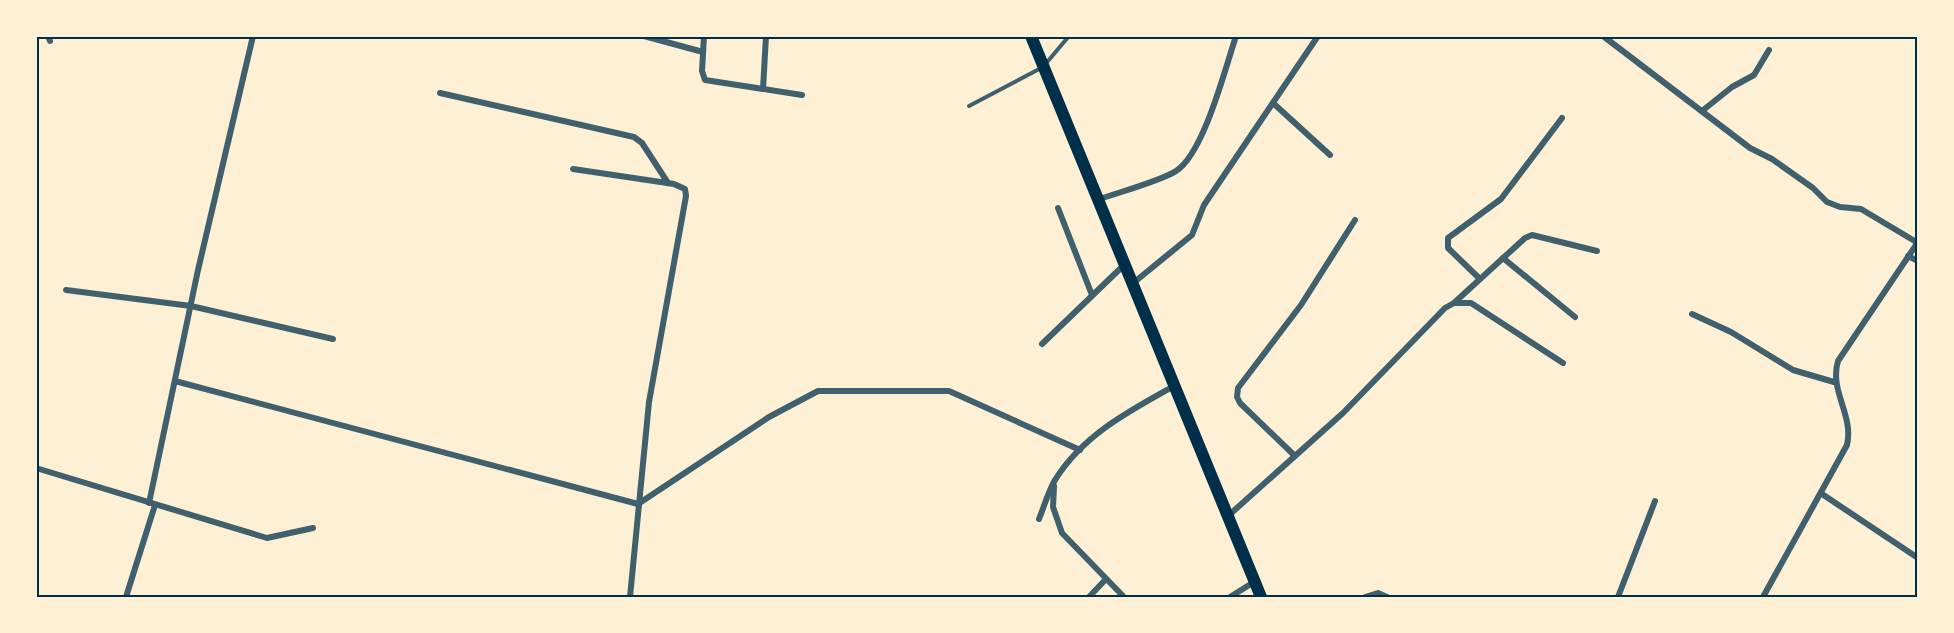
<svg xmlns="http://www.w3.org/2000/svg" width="1954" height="633" viewBox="0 0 1954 633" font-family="Rubik,sans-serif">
  <rect width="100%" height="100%" fill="#fdf0d5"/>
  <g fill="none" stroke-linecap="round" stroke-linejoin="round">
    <path stroke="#3f606c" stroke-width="4" d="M969,106l74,-39 26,-31"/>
    <g stroke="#3f606c" stroke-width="6">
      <path d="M48,36l2,5"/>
      <path d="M644,36l59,16"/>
      <path d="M704,36l-2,35 3,9 97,15"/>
      <path d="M1603,36l147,112 22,11 41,29 14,14 13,5 21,2 57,34"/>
      <path d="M763,89l3,-53"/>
      <path d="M440,93l194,44 8,6 26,40"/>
      <path d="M1273,103l57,52"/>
      <path d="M1702,111l30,-24 22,-12 15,-25"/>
      <path d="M573,169l101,15 11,5 1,7 -37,206 -19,195"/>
      <path d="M1097,200c19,-7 64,-19 79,-29 28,-18 49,-102 60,-135"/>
      <path d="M1058,208l34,87"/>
      <path d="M1908,256l10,5"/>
      <path d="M1503,258l72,59"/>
      <path d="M1480,279l-32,-31v-10l53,-39 61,-81"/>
      <path d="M1132,284l60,-49 12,-30 114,-169"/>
      <path d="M66,290l125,16 142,33"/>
      <path d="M1455,302l70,-64 7,-3 65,16"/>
      <path d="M1692,314l39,18 62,38 41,12"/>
      <path d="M1042,344l82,-79"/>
      <path d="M175,381l463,123 131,-87 49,-26h131l131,59"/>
      <path d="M1295,456l-55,-53 -3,-6 1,-9 63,-83 54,-85"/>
      <path d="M36,468l231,70 46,-10"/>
      <path d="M1054,486l-1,21 9,26 62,64"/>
      <path d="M1822,494l96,64"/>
      <path d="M149,503l49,-233 55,-234"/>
      <path d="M1228,516l115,-103 102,-105 9,-5h17l92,60"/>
      <path d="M1039,519c5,-12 9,-27 16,-39 28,-45 74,-69 119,-94"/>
      <path d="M126,597l29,-92"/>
      <path d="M1089,597l17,-18"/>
      <path d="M1230,597l24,-15"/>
      <path d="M1365,597l13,-4 9,4"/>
      <path d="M1618,597l37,-96"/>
      <path d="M1763,597l84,-152c7,-30 -18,-54 -9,-84l80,-119"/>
    </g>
    <path stroke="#003049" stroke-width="12" d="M1031,36l230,561"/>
  </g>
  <rect width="1954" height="633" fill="none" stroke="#fdf0d5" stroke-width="75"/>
  <rect x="38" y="38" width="1878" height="558" fill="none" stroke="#003049" stroke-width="2"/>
</svg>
